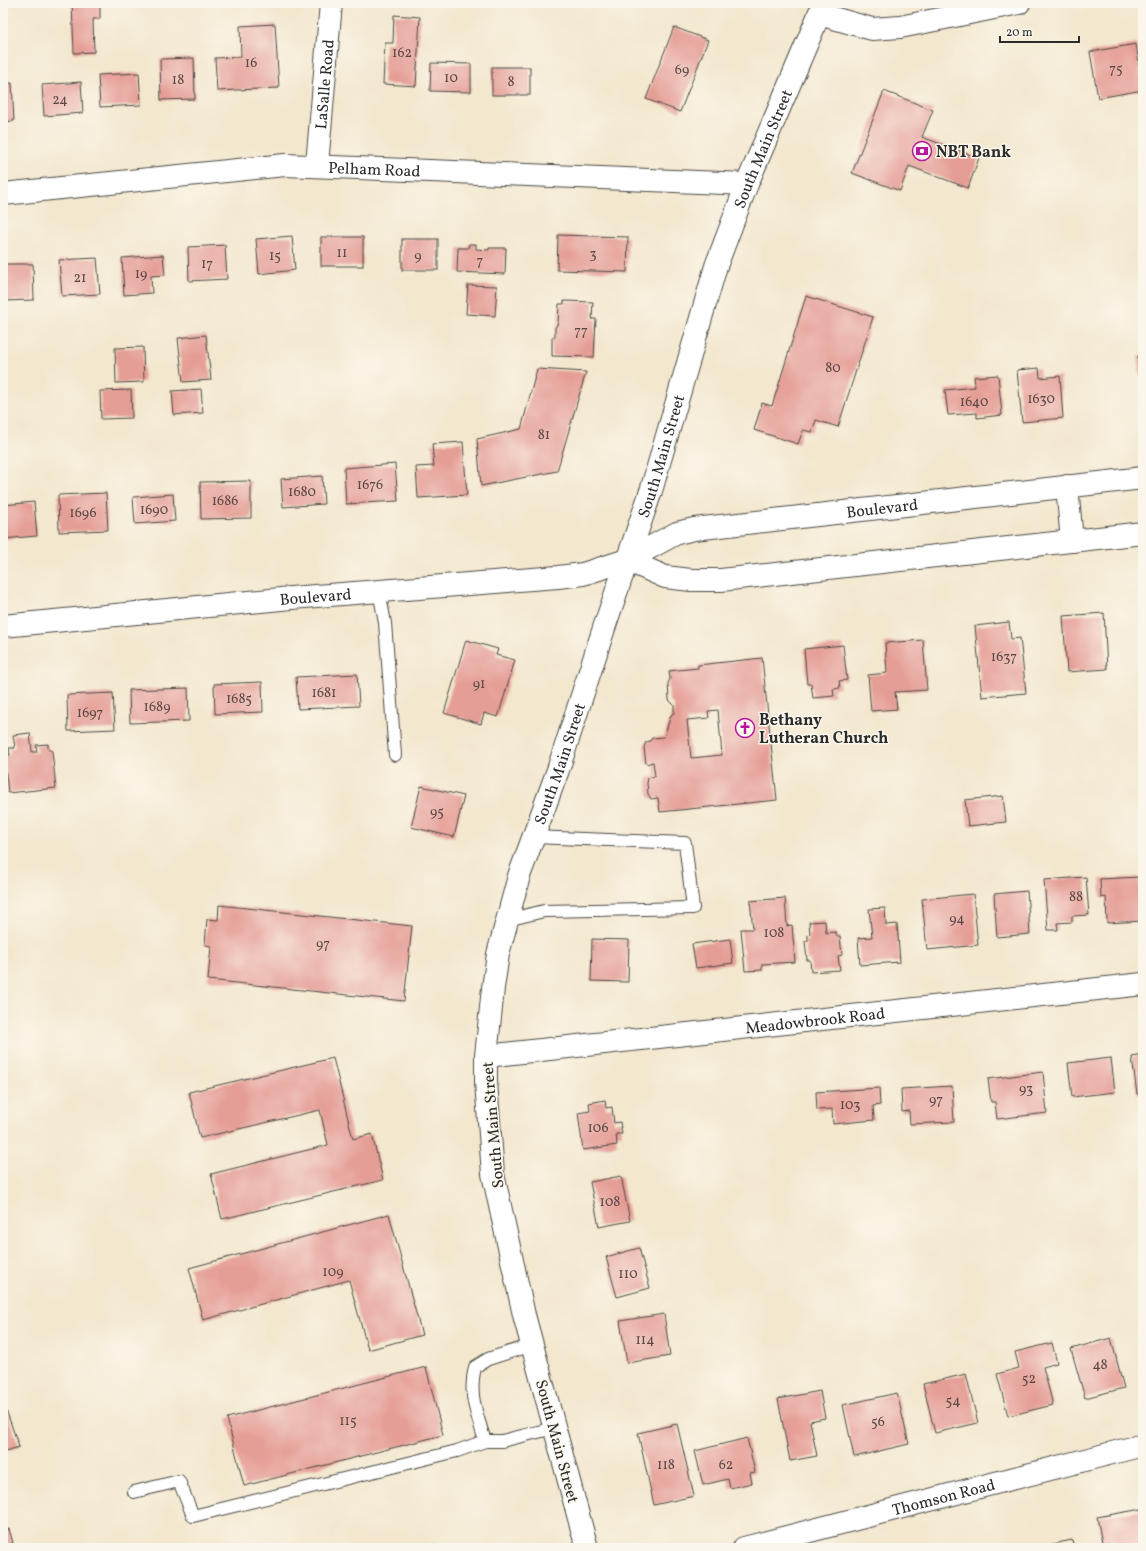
<svg xmlns="http://www.w3.org/2000/svg" width="1146" height="1551" viewBox="0 0 1146 1551" font-family="Vollkorn,serif">
  <rect width="100%" height="100%" fill="#fbf7ec"/>
  <filter id="ink" filterUnits="userSpaceOnUse"><feTurbulence type="fractalNoise" baseFrequency=".025" numOctaves="2"/><feDisplacementMap in="SourceGraphic" scale="8" xChannelSelector="R" yChannelSelector="G"/><feConvolveMatrix kernelMatrix="1 2 1 2 8 2 1 2 1" color-interpolation-filters="sRGB"/></filter>
  <filter id="wash" filterUnits="userSpaceOnUse"><feTurbulence type="fractalNoise" baseFrequency=".012" numOctaves="4" result="noise"/><feDisplacementMap in="SourceGraphic" scale="16" xChannelSelector="R" yChannelSelector="G"/><feGaussianBlur stdDeviation="0.9" result="paint"/><feColorMatrix in="noise" values="0 0 0 0 0 0 0 0 0 0 0 0 0 0 0 0 0 1.4 0 .05"/><feComposite in="paint" operator="in"/></filter>
  <g filter="url(#wash)">
    <rect width="100%" height="100%" fill="#f3e7cd"/>
    <g fill="none" stroke-linecap="round" stroke-linejoin="round">
      <path stroke="#61bfdf" stroke-width="8" d="M433,1548l3,-1"/>
    </g>
    <g id="blocks">
      <g fill="#e59e96" fill-rule="evenodd">
        <path d="M72,3h28v16h-7l1,33 -20,1z"/>
        <path d="M394,15l26,2 -4,69 -33,-2 2,-41h8z"/>
        <path d="M275,24l4,64 -62,3 -2,-33 26,-1 -1,-31z"/>
        <path d="M674,27l34,13 -28,72 -34,-13z"/>
        <path d="M1136,44l7,46 -45,8 -8,-46z"/>
        <path d="M194,58l1,41 -34,1 -1,-41z"/>
        <path d="M431,63l40,1v28l-41,-1z"/>
        <rect x="492" y="67" width="38" height="28"/>
        <path d="M139,73l2,32 -41,2 -2,-32z"/>
        <path d="M81,82l2,31 -39,3 -2,-31z"/>
        <path d="M3,83h9l2,38 -11,1z"/>
        <path d="M884,91l49,19 -11,27 57,21 -11,30 -59,-22 -9,25 -48,-18z"/>
        <path d="M558,235l70,2 -1,35 -70,-2z"/>
        <path d="M292,236l3,34 -36,4 -3,-35z"/>
        <rect x="321" y="237" width="42" height="29"/>
        <rect x="402" y="239" width="36" height="31"/>
        <path d="M469,244h7v5l13,1v-2h17l-1,26 -48,-2 1,-24h10z"/>
        <path d="M225,245l2,34 -38,2 -1,-34z"/>
        <path d="M163,255l2,20 -14,1 1,17 -28,2 -2,-37z"/>
        <path d="M97,258l3,36 -38,2 -3,-36z"/>
        <path d="M3,264h30l1,36 -31,1z"/>
        <path d="M468,285l29,1 -2,30 -29,-2z"/>
        <path d="M806,296l67,21 -35,110 -22,-7 -4,12 -9,-2 -5,14 -44,-14 8,-27 10,3z"/>
        <path d="M564,301l29,1 -1,17h4l-2,38 -42,-1v-19h3v-9l3,-5 1,-19h5z"/>
        <path d="M206,335l5,45 -28,2 -5,-44z"/>
        <path d="M143,347l1,35 -28,1 -1,-35z"/>
        <path d="M1143,355v21h-3l-2,-20z"/>
        <path d="M1039,368l1,10 20,-2 3,42 -41,4 -5,-52z"/>
        <path d="M537,369l49,3 -29,99 -76,15 -4,-47 44,-10z"/>
        <path d="M998,375l4,40 -25,3v-5l-29,2 -3,-25 30,-3 -1,-10z"/>
        <path d="M201,389l2,24 -29,2 -2,-24z"/>
        <path d="M131,390l1,28 -31,1 -1,-28z"/>
        <path d="M463,442l4,53 -49,3 -2,-31 18,-1 -2,-22z"/>
        <path d="M395,464l3,37 -52,3 -2,-36z"/>
        <path d="M322,476l2,28 -41,3 -2,-28z"/>
        <path d="M251,481v37l-50,1 -1,-37z"/>
        <path d="M106,493l2,37 -49,2 -1,-37z"/>
        <path d="M173,494l2,27 -40,3 -2,-27z"/>
        <path d="M34,502l3,34 -34,3v-34z"/>
        <path d="M1104,613l3,56 -40,3 -4,-56z"/>
        <path d="M1009,622l2,17 9,-1 6,55 -44,4 -7,-71z"/>
        <path d="M466,640l32,9 -2,6 19,5 -17,57 -14,-4 -3,11 -37,-11z"/>
        <path d="M923,640l4,50 -32,2 2,17 -26,2 -3,-36 19,-2 -2,-30z"/>
        <path d="M843,645l4,35 -8,1 1,7 -7,1 1,7 -21,2 -2,-14h-4l-3,-35z"/>
        <path d="M762,658l15,142 -117,12 -2,-14 -7,1 -3,-5 -1,-11 1,-5 7,-2 -2,-14 -7,2 -2,-17 2,-5 4,-1 2,-3 12,-1 7,-22 3,-2v-8l-5,-5 -1,-17 2,-4 -1,-8 29,-3v-3zM718,710l4,45 -31,3 -4,-38 22,-2 -1,-7z"/>
        <path d="M357,674l2,32 -61,3 -2,-32z"/>
        <path d="M262,682l1,30 -48,2 -1,-30z"/>
        <path d="M188,688l1,33 -59,2 -1,-33z"/>
        <path d="M113,693l2,36 -47,2 -1,-36z"/>
        <path d="M30,733l2,19h5l-1,-7 12,-1v5l4,2 4,37 -48,5 -4,-38h6l-1,-7h6l-2,-13z"/>
        <path d="M421,786l43,10 -10,41 -43,-10z"/>
        <path d="M1003,796l3,26 -38,4 -3,-26z"/>
        <path d="M1086,877l3,38 -17,1v6l-15,1 1,7h-10l-4,-50z"/>
        <path d="M1139,877l3,44 -35,2 -1,-26 -5,1 -1,-19z"/>
        <path d="M1027,891l3,43 -33,3 -3,-43z"/>
        <path d="M973,894l5,51 -51,5 -5,-51z"/>
        <path d="M785,898l2,28 5,-1 3,37 -33,2v6l-17,1 -4,-42h12l-3,-28z"/>
        <path d="M219,905l193,21 -8,75 -196,-21 3,-34 -6,-1 2,-26 11,1z"/>
        <path d="M885,908l1,17 11,-1 3,38 -40,3 -2,-27 14,-1 -3,-28z"/>
        <path d="M825,921l1,12 10,-1v4h4l2,19 -4,1 2,14 -29,2 -1,-12h-3l-2,-19h3v-6l2,-1 -1,-12z"/>
        <path d="M592,939l37,1 -1,42 -37,-1z"/>
        <path d="M730,939l3,24 -37,5 -4,-24z"/>
        <path d="M1143,1055v38l-6,1 -5,-37z"/>
        <path d="M333,1058l20,81 19,-5 11,46 -161,39 -11,-45 117,-29 -8,-35 -120,28 -11,-46z"/>
        <path d="M1111,1058l4,34 -43,5 -4,-34z"/>
        <path d="M1043,1072l4,41 -50,6 -2,-17h-4l-3,-23z"/>
        <path d="M952,1086l2,36 -44,2 -1,-13 -7,1 -1,-23z"/>
        <path d="M879,1088l1,17 -7,1 1,14 -41,4 -1,-15 -15,1 -1,-18z"/>
        <path d="M605,1100l1,8 6,-1 2,16 6,-1 2,12h-6l1,11 -34,5 -5,-37 12,-2 -1,-8z"/>
        <path d="M621,1176l9,45 -31,6 -9,-45z"/>
        <path d="M389,1214l33,121 -54,15 -19,-70 -146,40 -14,-52z"/>
        <path d="M639,1248l11,40 -33,9 -11,-40z"/>
        <path d="M664,1314l6,42 -43,7 -7,-42z"/>
        <path d="M1111,1338l13,50 -39,10 -14,-49z"/>
        <path d="M1052,1343l5,20 -14,4 10,38 -45,11 -11,-42 22,-6 -4,-16z"/>
        <path d="M426,1367l17,68 -199,51 -17,-68z"/>
        <path d="M966,1374l12,49 -43,10 -12,-49z"/>
        <path d="M820,1391l5,27 -15,3 7,35 -27,5 -12,-62z"/>
        <path d="M897,1393l12,51 -55,13 -11,-52z"/>
        <path d="M3,1401l16,46 -16,5z"/>
        <path d="M677,1424l17,72 -40,9 -16,-72z"/>
        <path d="M747,1438l8,34 -5,1 2,10 -22,5 -2,-9 -25,6 -8,-34z"/>
        <path d="M1142,1509l1,39h-40l-6,-31z"/>
        <path d="M9,1529l4,14 -10,2v-14z"/>
        <path d="M1072,1540l2,8h-36l-1,-1z"/>
      </g>
    </g>
  </g>
  <g filter="url(#ink)">
    <use href="#blocks" fill-opacity="0" stroke="#494743" stroke-width="1"/>
    <g fill="none" stroke-linecap="round" stroke-linejoin="round">
      <g stroke="#494743" stroke-width="14">
        <g id="service">
          <path d="M379,591l6,32 10,132"/>
          <path d="M507,920l37,-9 149,-3 -8,-65 -152,-6"/>
          <path d="M532,1345l-44,14 -13,8c-7,28 2,47 10,74h17l52,-13"/>
          <path d="M134,1492l45,-11 14,35 264,-65 28,-10"/>
        </g>
      </g>
      <g stroke="#494743" stroke-width="24">
        <g id="minor">
          <path d="M819,14l53,15 28,-2 119,-24"/>
          <path id="s1" d="M317,165l14,-162"/>
          <path id="s2" d="M3,194l282,-29 462,19"/>
          <path id="s3" d="M486,1056l657,-72"/>
          <path id="s4" d="M744,1548l399,-103"/>
        </g>
      </g>
      <g stroke="#494743" stroke-width="24">
        <g id="secondary">
          <path d="M1067,486l5,55"/>
          <path d="M627,560l38,17 26,3h30l422,-47"/>
          <path id="s5" d="M3,626l288,-28 267,-21 25,-3 44,-14 50,-27 17,-4 449,-51"/>
        </g>
      </g>
      <g stroke="#494743" stroke-width="24">
        <g id="primary">
          <path id="s6" d="M587,1548l-63,-233 -31,-141 -7,-92v-26l7,-68 5,-34 21,-78 39,-106 47,-145 46,-134 65,-225 31,-82 77,-181"/>
        </g>
      </g>
      <use href="#service" stroke="#fff" stroke-width="12"/>
      <use href="#minor" stroke="#fff" stroke-width="22"/>
      <use href="#secondary" stroke="#fff" stroke-width="22"/>
      <use href="#primary" stroke="#fff" stroke-width="22"/>
    </g>
  </g>
  <defs>
    <g id="bank-ring" transform="scale(1)"><circle r="9.5" fill="#fbf7ec" stroke="#b5179e" stroke-width="1.5"/><path d="M-6-4H6V4H-6ZM0-2.3a2.3 2.3 0 1 0 0 4.6a2.3 2.3 0 1 0 0-4.6Z" fill="#b5179e"/></g>
    <g id="church-ring" transform="scale(1)"><circle r="9.5" fill="#fbf7ec" stroke="#b5179e" stroke-width="1.5"/><path d="M-1.2-6h2.4v3.5h3.3v2.4h-3.3V6h-2.4V-.1h-3.3v-2.4h3.3Z" fill="#b5179e"/></g>
  </defs>
  <g fill-rule="evenodd">
    <use href="#bank-ring" x="922" y="151"/>
    <use href="#church-ring" x="745" y="728"/>
  </g>
  <g text-anchor="middle" stroke-width="3" stroke-linejoin="round" paint-order="stroke">
    <g font-size="14" fill="#5a4846">
      <text x="402" y="57">162</text>
      <text x="251" y="67">16</text>
      <text x="1116" y="73">75</text>
      <text x="682" y="74">69</text>
      <text x="451" y="82">10</text>
      <text x="178" y="84">18</text>
      <text x="511" y="86">8</text>
      <text x="60" y="104">24</text>
      <text x="342" y="257">11</text>
      <text x="593" y="258">3</text>
      <text x="275" y="260">15</text>
      <text x="418" y="260">9</text>
      <text x="480" y="265">7</text>
      <text x="207" y="268">17</text>
      <text x="141" y="278">19</text>
      <text x="80" y="282">21</text>
      <text x="581" y="335">77</text>
      <text x="833" y="372">80</text>
      <text x="1041" y="403">1630</text>
      <text x="974" y="406">1640</text>
      <text x="544" y="439">81</text>
      <text x="370" y="489">1676</text>
      <text x="302" y="496">1680</text>
      <text x="225" y="505">1686</text>
      <text x="154" y="514">1690</text>
      <text x="83" y="517">1696</text>
      <text x="1004" y="661">1637</text>
      <text x="479" y="688">91</text>
      <text x="324" y="697">1681</text>
      <text x="239" y="703">1685</text>
      <text x="157" y="711">1689</text>
      <text x="90" y="717">1697</text>
      <text x="437" y="816">95</text>
      <text x="1076" y="901">88</text>
      <text x="957" y="923">94</text>
      <text x="774" y="937">108</text>
      <text x="323" y="948">97</text>
      <text x="1026" y="1093">93</text>
      <text x="936" y="1104">97</text>
      <text x="850" y="1109">103</text>
      <text x="598" y="1132">106</text>
      <text x="610" y="1206">108</text>
      <text x="333" y="1276">109</text>
      <text x="628" y="1278">110</text>
      <text x="645" y="1344">114</text>
      <text x="1100" y="1369">48</text>
      <text x="1029" y="1383">52</text>
      <text x="953" y="1405">54</text>
      <text x="348" y="1425">115</text>
      <text x="878" y="1426">56</text>
      <text x="666" y="1469">118</text>
      <text x="726" y="1469">62</text>
    </g>
    <g font-size="16" fill="#2b2b2b" stroke="#fbf7ec">
      <text dy="6" stroke="none"><textPath href="#s1" startOffset="81">LaSalle Road</textPath></text>
      <text dy="6" stroke="none"><textPath href="#s6" startOffset="1455">South Main Street</textPath></text>
      <text dy="6" stroke="none"><textPath href="#s2" startOffset="373">Pelham Road</textPath></text>
      <text dy="6" stroke="none"><textPath href="#s6" startOffset="1131">South Main Street</textPath></text>
      <text dy="6" stroke="none"><textPath href="#s5" startOffset="892">Boulevard</textPath></text>
      <text dy="6" stroke="none"><textPath href="#s5" startOffset="314">Boulevard</textPath></text>
      <text dy="6" stroke="none"><textPath href="#s6" startOffset="807">South Main Street</textPath></text>
      <text dy="6" stroke="none"><textPath href="#s3" startOffset="331">Meadowbrook Road</textPath></text>
      <text transform="translate(492 1125) rotate(-95)" y="6">South Main Street</text>
      <text transform="translate(558 1441) rotate(75)" y="6">South Main Street</text>
      <text dy="6" stroke="none"><textPath href="#s4" startOffset="206">Thomson Road</textPath></text>
    </g>
    <g font-size="16" font-weight="bold" fill="#2b2b2b" stroke="#fbf7ec" text-anchor="start">
      <text x="936" y="157">NBT Bank</text>
      <text x="759" y="725">Bethany<tspan x="759" dy="18">Lutheran Church</tspan></text>
    </g>
  </g>
  <rect width="1146" height="1551" fill="none" stroke="#fbf7ec" stroke-width="16"/>
  <path d="M1000 36v6h79v-6" fill="none" stroke="#2b2b2b" stroke-width="2"/>
  <text x="1006" y="36" font-size="12" fill="#2b2b2b" stroke="#fbf7ec" stroke-width="3" paint-order="stroke">20 m</text>
</svg>
